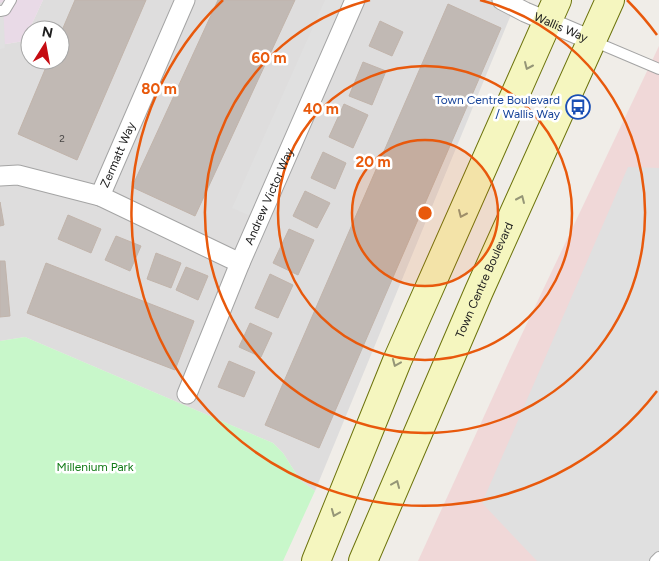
<svg xmlns="http://www.w3.org/2000/svg" width="659" height="561" viewBox="0 0 659 561" font-family="Figtree,sans-serif">
  <rect width="100%" height="100%" fill="#f0ede8"/>
  <path fill="#dedddd" fill-rule="evenodd" d="M43,0h474l-202,491 -15,-11 -17,-27 -10,-10 -248,-106 -25,4v-296l24,-4zM30,30h30v30h-30z"/>
  <path fill="#f0d8d8" d="M659,46v515h-241l93,-204z"/>
  <path fill="#e9dae7" d="M0,0h43l-19,41 -24,4z"/>
  <path fill="#c8f7ca" d="M25,337l248,106 10,10 17,27 15,11 -32,70h-283v-220z"/>
  <g fill="#e0e0e0">
    <path d="M325,0h22l-96,216 -19,-8z"/>
    <path d="M3,2l2,46 -5,1v-46z"/>
    <path d="M628,167l31,1v393h-122l-55,-58z"/>
  </g>
  <g fill="#c1b9b4" stroke="#c1b4ab">
    <path d="M75,0h71l-69,160 -59,-26 31,-74h11v-25z"/>
    <path d="M218,0h77l-100,216 -63,-29z"/>
    <path d="M448,4l53,24 -182,420 -54,-23z"/>
    <path d="M380,21l23,11 -11,24 -23,-10z"/>
    <path d="M363,62l23,9 -14,34 -23,-9z"/>
    <path d="M344,104l24,11 -15,33 -24,-11z"/>
    <path d="M323,152l23,11 -11,26 -24,-11z"/>
    <path d="M305,191l25,12 -13,25 -24,-12z"/>
    <path d="M0,202l4,23 -4,1z"/>
    <path d="M68,215l33,14 -10,24 -33,-14z"/>
    <path d="M289,229l25,11 -16,35 -25,-12z"/>
    <path d="M116,236l25,10 -11,25 -25,-11z"/>
    <path d="M156,253l25,10 -10,25 -24,-9z"/>
    <path d="M0,261h5l5,55 -10,1z"/>
    <path d="M46,263l148,58 -19,49 -148,-57z"/>
    <path d="M186,267l22,9 -10,24 -22,-10z"/>
    <path d="M270,274l23,11 -15,33 -23,-10z"/>
    <path d="M250,323l22,10 -11,24 -22,-10z"/>
    <path d="M229,361l26,11 -11,25 -26,-10z"/>
  </g>
  <g fill="none" stroke-linecap="round" stroke-linejoin="round">
    <g stroke="#a4a4a4" stroke-width="12">
      <g id="lane">
        <path d="M0,11l5,-1 6,-10"/>
        <path d="M593,41l66,28"/>
        <path d="M655,561l4,-4"/>
      </g>
    </g>
    <g stroke="#a4a4a4" stroke-width="21">
      <g id="street">
        <path id="s1" d="M502,0l23,12 68,29"/>
        <path d="M0,176l18,-1 82,21 140,67"/>
        <path id="s2" d="M100,196l85,-196"/>
        <path id="s3" d="M187,394l53,-131 115,-263"/>
      </g>
    </g>
    <g stroke="#6c730b" stroke-width="30">
      <g id="secondary">
        <path d="M316,561l81,-200 160,-361"/>
        <path id="s4" d="M363,561l116,-270 131,-291"/>
      </g>
    </g>
    <use href="#lane" stroke="#fff" stroke-width="10"/>
    <use href="#street" stroke="#fff" stroke-width="19"/>
    <use href="#secondary" stroke="#f5f6bf" stroke-width="28"/>
  </g>
  <defs><path id="oneway-chevron" d="M-2-3.5L2.5 0L-2 3.5" fill="none" stroke-width="1.6" stroke-linecap="round" stroke-linejoin="round" transform="scale(1.25)"/></defs>
  <g stroke="#959677">
    <use href="#oneway-chevron" transform="translate(528 66) rotate(114)"/>
    <use href="#oneway-chevron" transform="translate(521 199) rotate(-66)"/>
    <use href="#oneway-chevron" transform="translate(462 214) rotate(114)"/>
    <use href="#oneway-chevron" transform="translate(396 363) rotate(113)"/>
    <use href="#oneway-chevron" transform="translate(396 484) rotate(-67)"/>
    <use href="#oneway-chevron" transform="translate(335 513) rotate(112)"/>
  </g>
  <circle cx="425" cy="213" r="73" fill="#e8590c" fill-opacity=".12"/>
  <g fill="none" stroke="#e8590c" stroke-width="2.5">
    <circle cx="425" cy="213" r="73"/>
    <circle cx="425" cy="213" r="147"/>
    <path d="M480 0A220 220 0 1 1 370 0"/>
    <path d="M657 391A293 293 0 1 1 223 0M627 0A293 293 0 0 1 657 35"/>
  </g>
  <defs>
    <g id="bus-ring" transform="scale(1.25)"><circle r="9.5" fill="#fff" stroke="#1a4fb4" stroke-width="1.5"/><path d="M-5-6H5V4H4V6H2V4H-2V6H-4V4H-5ZM-3.5-4V0h7V-4ZM-3.5 1.2v1.5H-2V1.2ZM2 1.2v1.5H3.5V1.2Z" fill="#1a4fb4"/></g>
  </defs>
  <g fill-rule="evenodd">
    <use href="#bus-ring" x="578" y="107"/>
  </g>
  <g text-anchor="middle" stroke-width="5" stroke-linejoin="round" paint-order="stroke">
    <g font-size="10" fill="#484645">
      <text x="62" y="142">2</text>
    </g>
    <g font-size="12" fill="#202020" stroke="#fff">
      <text dy="4" stroke="none"><textPath href="#s1" startOffset="65">Wallis Way</textPath></text>
      <text dy="4" stroke="none"><textPath href="#s2" startOffset="45">Zermatt Way</textPath></text>
      <text dy="4" stroke="none"><textPath href="#s3" startOffset="214">Andrew Victor Way</textPath></text>
      <text dy="4" stroke="none"><textPath href="#s4" startOffset="306">Town Centre Boulevard</textPath></text>
    </g>
    <g font-size="12" fill="#164399" stroke="#fff" text-anchor="end">
      <text x="560" y="104">Town Centre Boulevard<tspan x="560" dy="14">/ Wallis Way</tspan></text>
    </g>
    <g font-size="12" fill="#127b17" stroke="#fff">
      <text x="95" y="471">Millenium Park</text>
    </g>
  </g>
  <circle cx="425" cy="213" r="8" fill="#e8590c" stroke="#fff" stroke-width="2.5"/>
  <g font-size="15" text-anchor="middle" font-weight="bold" fill="#e8590c" stroke="#fff" stroke-width="5" stroke-linejoin="round" paint-order="stroke">
    <text x="269" y="63">60 m</text>
    <text x="159" y="94">80 m</text>
    <text x="321" y="114">40 m</text>
    <text x="373" y="167">20 m</text>
  </g>
  <g transform="translate(45 45) rotate(11)"><circle r="24" fill="#ffffff" stroke="#a6a6a6"/>
  <path d="M0-4L9 19L0 12L-9 19Z" fill="#c50c12"/>
  <text y="-8" font-size="14" font-weight="bold" text-anchor="middle" fill="#202020">N</text>
  </g>
</svg>
